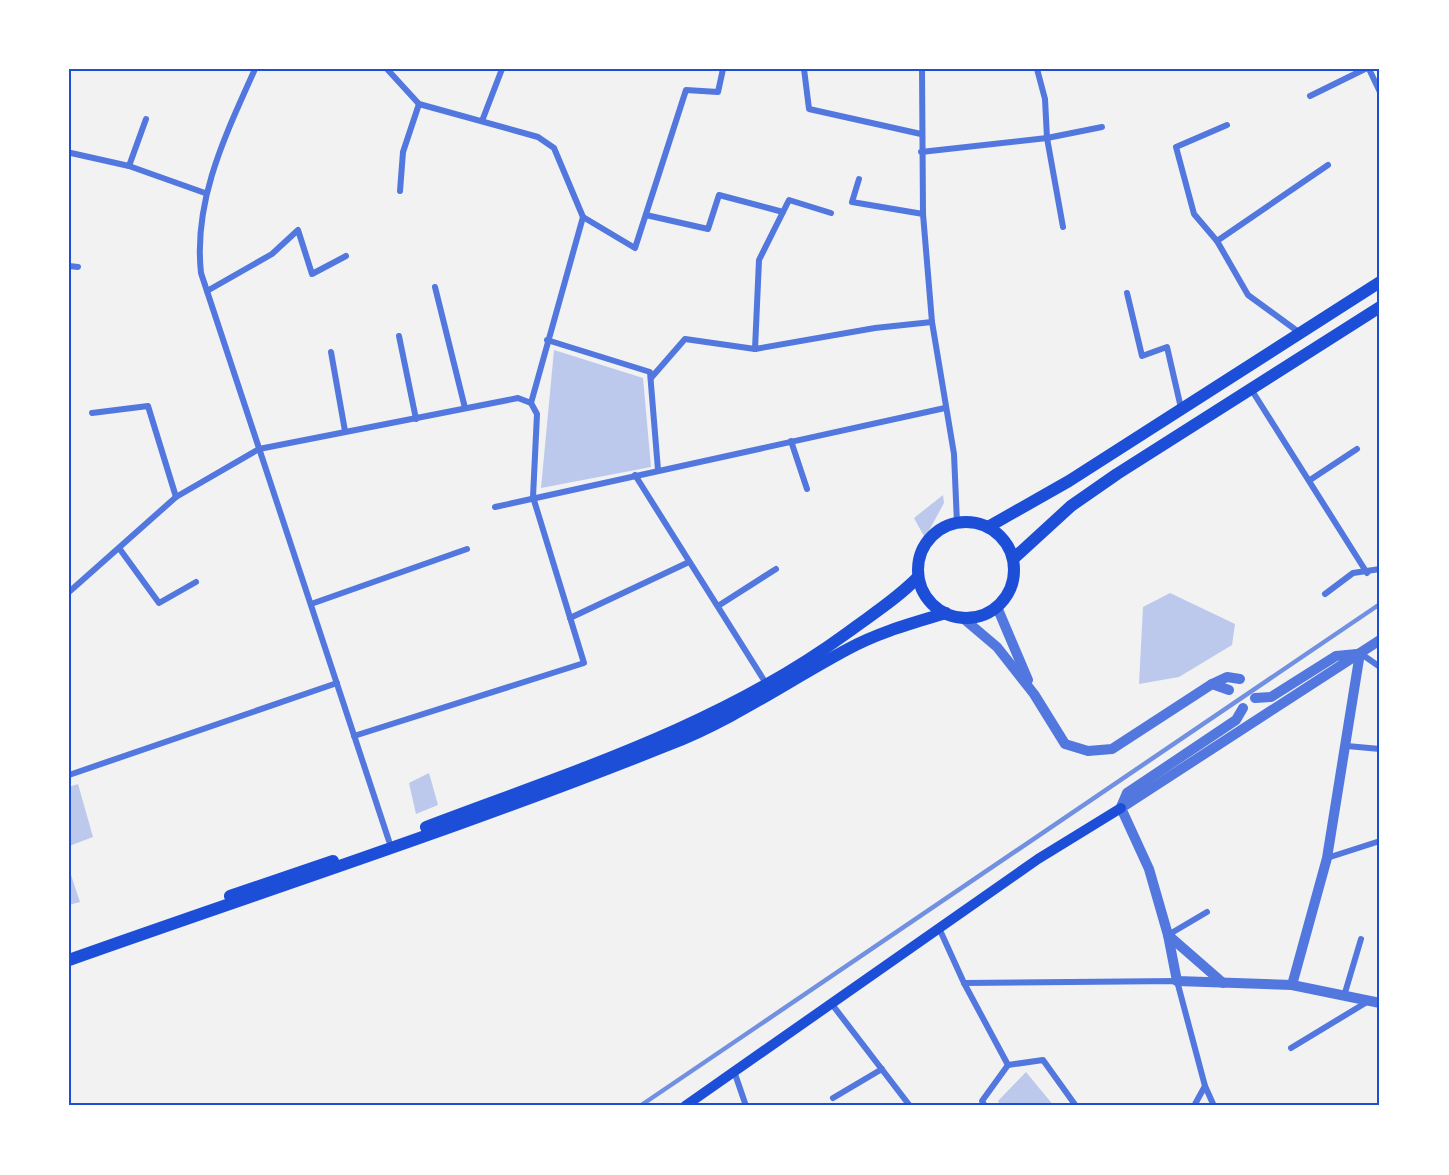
<svg xmlns="http://www.w3.org/2000/svg" width="1449" height="1175" viewBox="0 0 1449 1175" font-family="'Source Serif 4',serif">
  <rect width="100%" height="100%" fill="#f2f2f2"/>
  <g fill="#bdc9ec">
    <path d="M554,350l89,28 8,89 -110,21z"/>
    <path d="M943,495l1,8 -19,35 -11,-20z"/>
    <path d="M1170,593l65,31 -3,21 -53,32 -40,7 4,-77z"/>
    <path d="M429,773l9,32 -22,9 -7,-31z"/>
    <path d="M78,784l15,53 -24,9v-59z"/>
    <path d="M69,869l11,33 -11,3z"/>
    <path d="M1026,1072l28,34h-53l-3,-5z"/>
  </g>
  <g fill="none" stroke-linecap="round" stroke-linejoin="round">
    <g stroke="#5277de" stroke-width="6">
      <path d="M255,69c-29,65 -62,131 -54,204l188,568"/>
      <path d="M387,69l32,35 119,33 16,11 29,69"/>
      <path d="M804,69l5,40 112,25"/>
      <path d="M922,69l1,145 9,108 22,132 3,69"/>
      <path d="M1037,69l8,30 2,39 16,89"/>
      <path d="M1369,69l11,23"/>
      <path d="M1310,96l55,-27"/>
      <path d="M482,121l20,-52"/>
      <path d="M1227,125l-51,22 18,67 23,27 31,54 52,38"/>
      <path d="M921,152l126,-14 55,-11"/>
      <path d="M71,153l58,13 76,27"/>
      <path d="M129,166l17,-47"/>
      <path d="M859,179l-7,23 71,12"/>
      <path d="M400,191l3,-39 16,-48"/>
      <path d="M646,215l62,14 11,-34 64,17"/>
      <path d="M583,217l52,31 51,-158 32,2 5,-23"/>
      <path d="M1217,241l111,-76"/>
      <path d="M69,266l9,1"/>
      <path d="M435,287l30,121"/>
      <path d="M207,291l65,-37 26,-24 14,44 34,-18"/>
      <path d="M1127,293l15,63 25,-9 14,61"/>
      <path d="M399,336l17,83"/>
      <path d="M547,340l103,32 8,98"/>
      <path d="M755,349l4,-89 30,-60 42,13"/>
      <path d="M331,352l14,79"/>
      <path d="M651,378l34,-39 70,10 120,-21 57,-6"/>
      <path d="M1251,389l116,184"/>
      <path d="M92,413l56,-7 28,91"/>
      <path d="M791,441l16,48"/>
      <path d="M635,475l132,210"/>
      <path d="M1310,480l47,-31"/>
      <path d="M495,507l450,-99"/>
      <path d="M119,548l40,55 37,-21"/>
      <path d="M69,592l107,-95 83,-48 259,-51 13,5"/>
      <path d="M1325,594l28,-21 27,-4"/>
      <path d="M311,604l156,-55"/>
      <path d="M718,606l58,-37"/>
      <path d="M570,618l119,-56"/>
      <path d="M1360,653l20,14"/>
      <path d="M354,736l230,-73 -51,-166 4,-83 -6,-11 52,-186"/>
      <path d="M1347,746l33,3"/>
      <path d="M69,775l268,-92"/>
      <path d="M1327,858l53,-17"/>
      <path d="M939,928l25,55 44,82 35,-5 33,46"/>
      <path d="M1168,935l39,-23"/>
      <path d="M964,983l213,-2 28,105 -11,20"/>
      <path d="M1344,996l17,-57"/>
      <path d="M831,1003l79,103"/>
      <path d="M1291,1048l76,-46"/>
      <path d="M734,1071l12,35"/>
      <path d="M1205,1086l9,20"/>
      <path d="M833,1098l49,-29"/>
      <path d="M985,1106l-3,-5 26,-36"/>
    </g>
    <g stroke="#5277de" stroke-width="10">
      <path d="M997,607l31,73"/>
      <path d="M964,619l33,28 37,47 31,50 23,7 24,-2 100,-65 15,-7 13,2"/>
      <path d="M1212,684l17,6"/>
      <path d="M1255,698l16,-1 65,-41 21,-2"/>
      <path d="M1121,807l6,-14 109,-73 7,-12"/>
      <path d="M1121,808l28,61 19,66 9,46 115,4 88,18"/>
      <path d="M1121,808l259,-168"/>
      <path d="M1168,935l55,48"/>
      <path d="M1292,985l35,-127 33,-205"/>
    </g>
    <path stroke="#1d4ed8" stroke-width="10" d="M685,1106l353,-247 83,-51"/>
    <g stroke="#1d4ed8" stroke-width="12">
      <circle cx="966" cy="570" r="48"/>
      <path d="M988,527l81,-46 311,-199"/>
      <path d="M1013,559l58,-53 46,-32 263,-167"/>
      <path d="M426,827c145,-55 294,-101 421,-194 24,-18 50,-34 71,-56"/>
      <path d="M230,896l103,-35"/>
      <path d="M69,960c200,-71 402,-136 599,-215 65,-25 120,-64 180,-96 31,-17 65,-26 98,-36"/>
    </g>
    <path stroke="#7290e2" stroke-width="4.5" d="M640,1106l740,-502"/>
  </g>
  <rect width="1449" height="1175" fill="none" stroke="#ffffff" stroke-width="141"/>
  <rect x="70" y="70" width="1308" height="1034" fill="none" stroke="#1d4ed8" stroke-width="2"/>
</svg>
